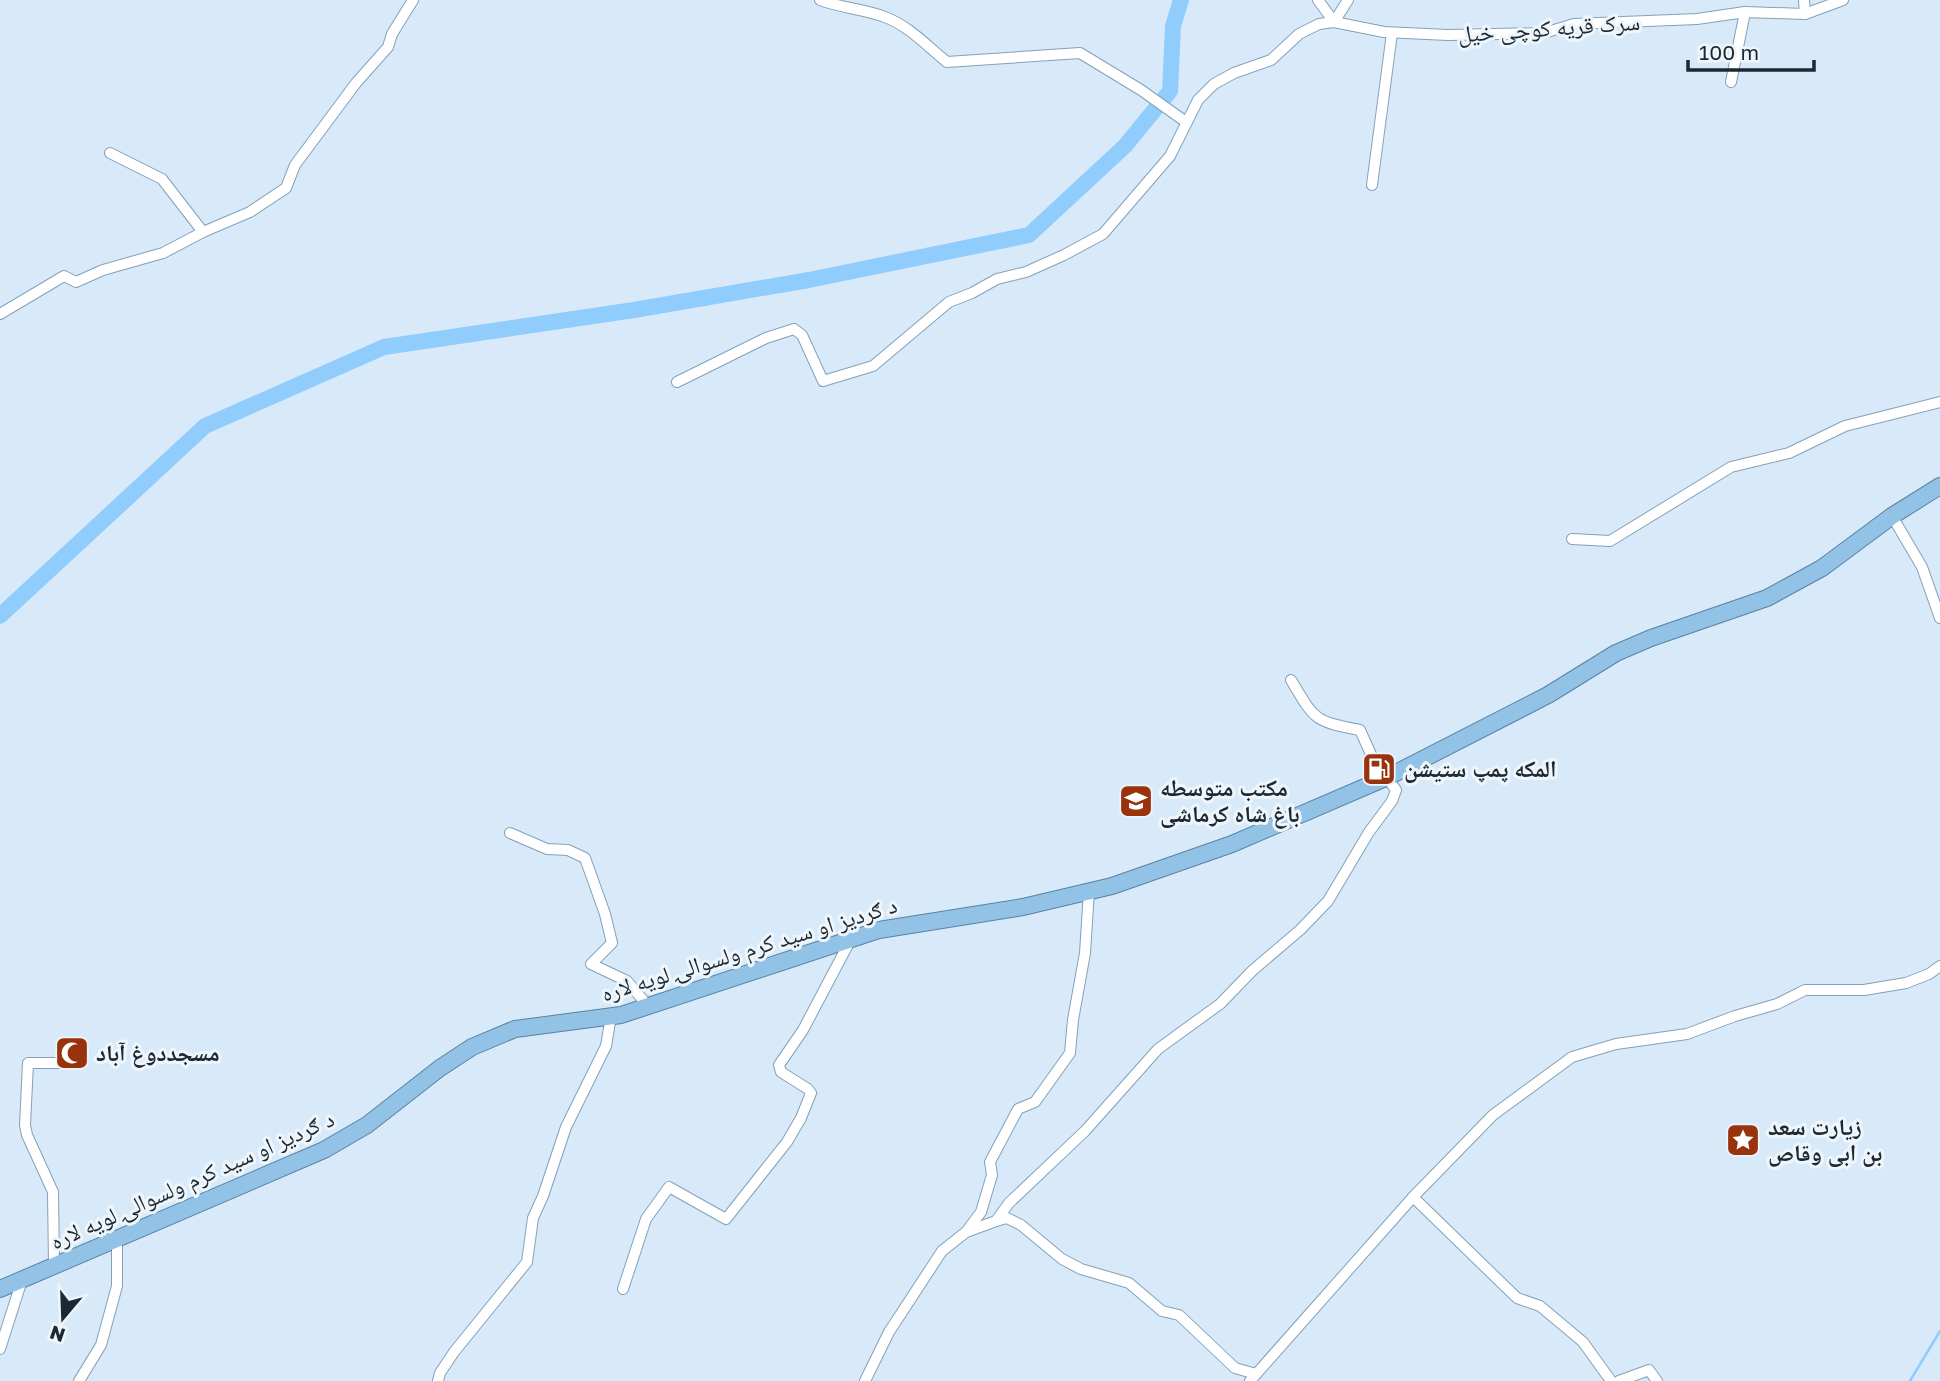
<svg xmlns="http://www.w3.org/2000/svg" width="1940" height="1381" viewBox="0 0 1940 1381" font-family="'Golos Text','Noto Naskh Arabic',sans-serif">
  <rect width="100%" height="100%" fill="#d8eaf9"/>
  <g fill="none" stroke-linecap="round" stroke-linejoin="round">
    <path stroke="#90ccfc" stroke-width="2.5" d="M1910,1381l30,-50"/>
    <path stroke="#90ccfc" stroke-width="16" d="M0,616l205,-190 179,-79 250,-37 175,-30 220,-45 96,-89 45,-55 3,-65 8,-26"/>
    <g stroke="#83a1b8" stroke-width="12">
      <g id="minor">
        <path d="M820,0c21,8 44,9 65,17 24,9 42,29 62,45l133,-9 61,37 45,32"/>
        <path d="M1318,0l16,22 14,-22"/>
        <path d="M1804,0l1,14"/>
        <path d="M1731,82l14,-70"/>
        <path d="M110,153l52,26 41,53"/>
        <path d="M1372,185l20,-152"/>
        <path d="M0,314l64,-38 12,6 27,-12 60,-17 40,-21 47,-20 36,-24 9,-23 61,-82 32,-36 4,-13 21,-34"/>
        <path d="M677,382l89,-44 28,-9 8,6 21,46 50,-15 76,-64 23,-9 25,-14 29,-7 38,-17 39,-21 67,-78 28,-56 16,-16 20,-11 37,-13 28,-26 20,-10 15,-2 50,10 64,3 96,-2 30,-9 123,-5 48,-7 60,2 38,-14"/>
        <path d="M1892,516l30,51 18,51"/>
        <path d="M1572,539l38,2 121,-74 58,-14 56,-27 95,-24"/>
        <path d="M510,833l37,16 21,1 17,8 20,56 7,29 -21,21 36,17 21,25"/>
        <path d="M1413,1197l104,101 23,8 43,36 28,39"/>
        <path d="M996,1221l11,-3 14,7 41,34 19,10 48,14 33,28 17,4 56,53 21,6"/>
        <path d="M966,1232l30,-11 13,-18 76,-72 73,-82 62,-45 33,-34 47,-40 28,-29 41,-69 23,-31 4,-11 -22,-29 -14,-31c-47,-9 -45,-10 -69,-50"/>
        <path d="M54,1265l-1,-73 -26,-57 -2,-10 3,-62h50"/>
        <path d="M623,1289l23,-70 23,-32 57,32 61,-77 14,-24 10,-25 -3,-4 -27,-17 -2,-7 24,-35 48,-91"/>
        <path d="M0,1349l22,-69"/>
        <path d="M79,1381l22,-36 16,-59v-47"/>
        <path d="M438,1381l2,-8 14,-21 73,-90 6,-44 10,-22 23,-69 40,-81 5,-30"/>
        <path d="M865,1381l24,-49 53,-81 24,-19 15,-20 11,-37 -2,-13 28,-53 17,-7 35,-49 3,-33 12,-67 4,-62"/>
        <path d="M1250,1381l163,-184 80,-82 79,-58 44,-13 71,-10 48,-18 42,-12 28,-14h59l42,-7 23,-9 11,-8"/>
        <path d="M1619,1381l30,-11 8,11"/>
      </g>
    </g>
    <g stroke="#5882a3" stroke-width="18">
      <path id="trunk" d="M0,1289l324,-139 43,-25 73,-57 32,-21 43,-18 106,-14 258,-85 144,-23 89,-21 120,-42 156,-67 160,-82 68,-42 35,-15 116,-40 55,-30 70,-52 48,-30"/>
    </g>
    <use href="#minor" stroke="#fff" stroke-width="10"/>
    <use href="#trunk" stroke="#92c2e6" stroke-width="16"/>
  </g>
  <defs>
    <g id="fuel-square" transform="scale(1.75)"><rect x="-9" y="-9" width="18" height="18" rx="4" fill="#99330d" stroke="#eff6fb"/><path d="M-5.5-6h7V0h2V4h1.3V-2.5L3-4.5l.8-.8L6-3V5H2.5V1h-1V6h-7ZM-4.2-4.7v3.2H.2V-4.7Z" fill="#fff"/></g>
    <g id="school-square" transform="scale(1.75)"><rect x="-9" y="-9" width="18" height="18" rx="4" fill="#99330d" stroke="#eff6fb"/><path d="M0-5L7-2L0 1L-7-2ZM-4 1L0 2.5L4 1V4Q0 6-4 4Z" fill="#fff"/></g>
    <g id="mosque-square" transform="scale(1.75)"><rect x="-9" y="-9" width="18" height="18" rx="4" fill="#99330d" stroke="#eff6fb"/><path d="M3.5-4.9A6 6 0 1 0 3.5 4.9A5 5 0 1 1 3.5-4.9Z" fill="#fff"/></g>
    <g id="sight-square" transform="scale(1.75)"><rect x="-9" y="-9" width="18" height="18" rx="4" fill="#99330d" stroke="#eff6fb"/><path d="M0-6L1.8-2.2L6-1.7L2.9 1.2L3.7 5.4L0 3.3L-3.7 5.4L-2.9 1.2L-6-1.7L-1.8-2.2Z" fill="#fff"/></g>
  </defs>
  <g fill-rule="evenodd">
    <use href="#fuel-square" x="1379" y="769"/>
    <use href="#school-square" x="1136" y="801"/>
    <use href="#mosque-square" x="72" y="1053"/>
    <use href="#sight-square" x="1743" y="1140"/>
  </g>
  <g text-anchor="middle" stroke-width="6" stroke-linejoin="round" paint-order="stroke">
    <g font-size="23" fill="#1d2932" stroke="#eff6fb">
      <text transform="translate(1549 28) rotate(-4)" y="8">سرک قریه کوچی خیل</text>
      <text transform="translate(749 949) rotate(-17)" y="8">د ګردیز او سید کرم ولسوالۍ لویه لاره</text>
      <text transform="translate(192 1180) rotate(-24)" y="8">د ګردیز او سید کرم ولسوالۍ لویه لاره</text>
    </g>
    <g font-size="23" font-weight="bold" fill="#1d2932" stroke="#eff6fb" text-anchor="start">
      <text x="1404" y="777">المکه پمپ ستیشن</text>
      <text x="1160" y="796">مکتب متوسطه<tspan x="1160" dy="26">باغ شاه کرماشی</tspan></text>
      <text x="96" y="1061">مسجددوغ آباد</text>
      <text x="1768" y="1135">زیارت سعد<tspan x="1768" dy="26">بن ابی وقاص</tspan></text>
    </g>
  </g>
  <g transform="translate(63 1318) rotate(199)" stroke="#eff6fb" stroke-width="5" paint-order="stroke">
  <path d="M0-5L12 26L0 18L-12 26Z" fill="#1d2932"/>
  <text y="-10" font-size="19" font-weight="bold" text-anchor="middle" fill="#1d2932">N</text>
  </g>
  <path d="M1688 60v10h126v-10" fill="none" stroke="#1d2932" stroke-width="3.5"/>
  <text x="1699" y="60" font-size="21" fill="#1d2932" stroke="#eff6fb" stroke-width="5" paint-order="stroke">100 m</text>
</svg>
